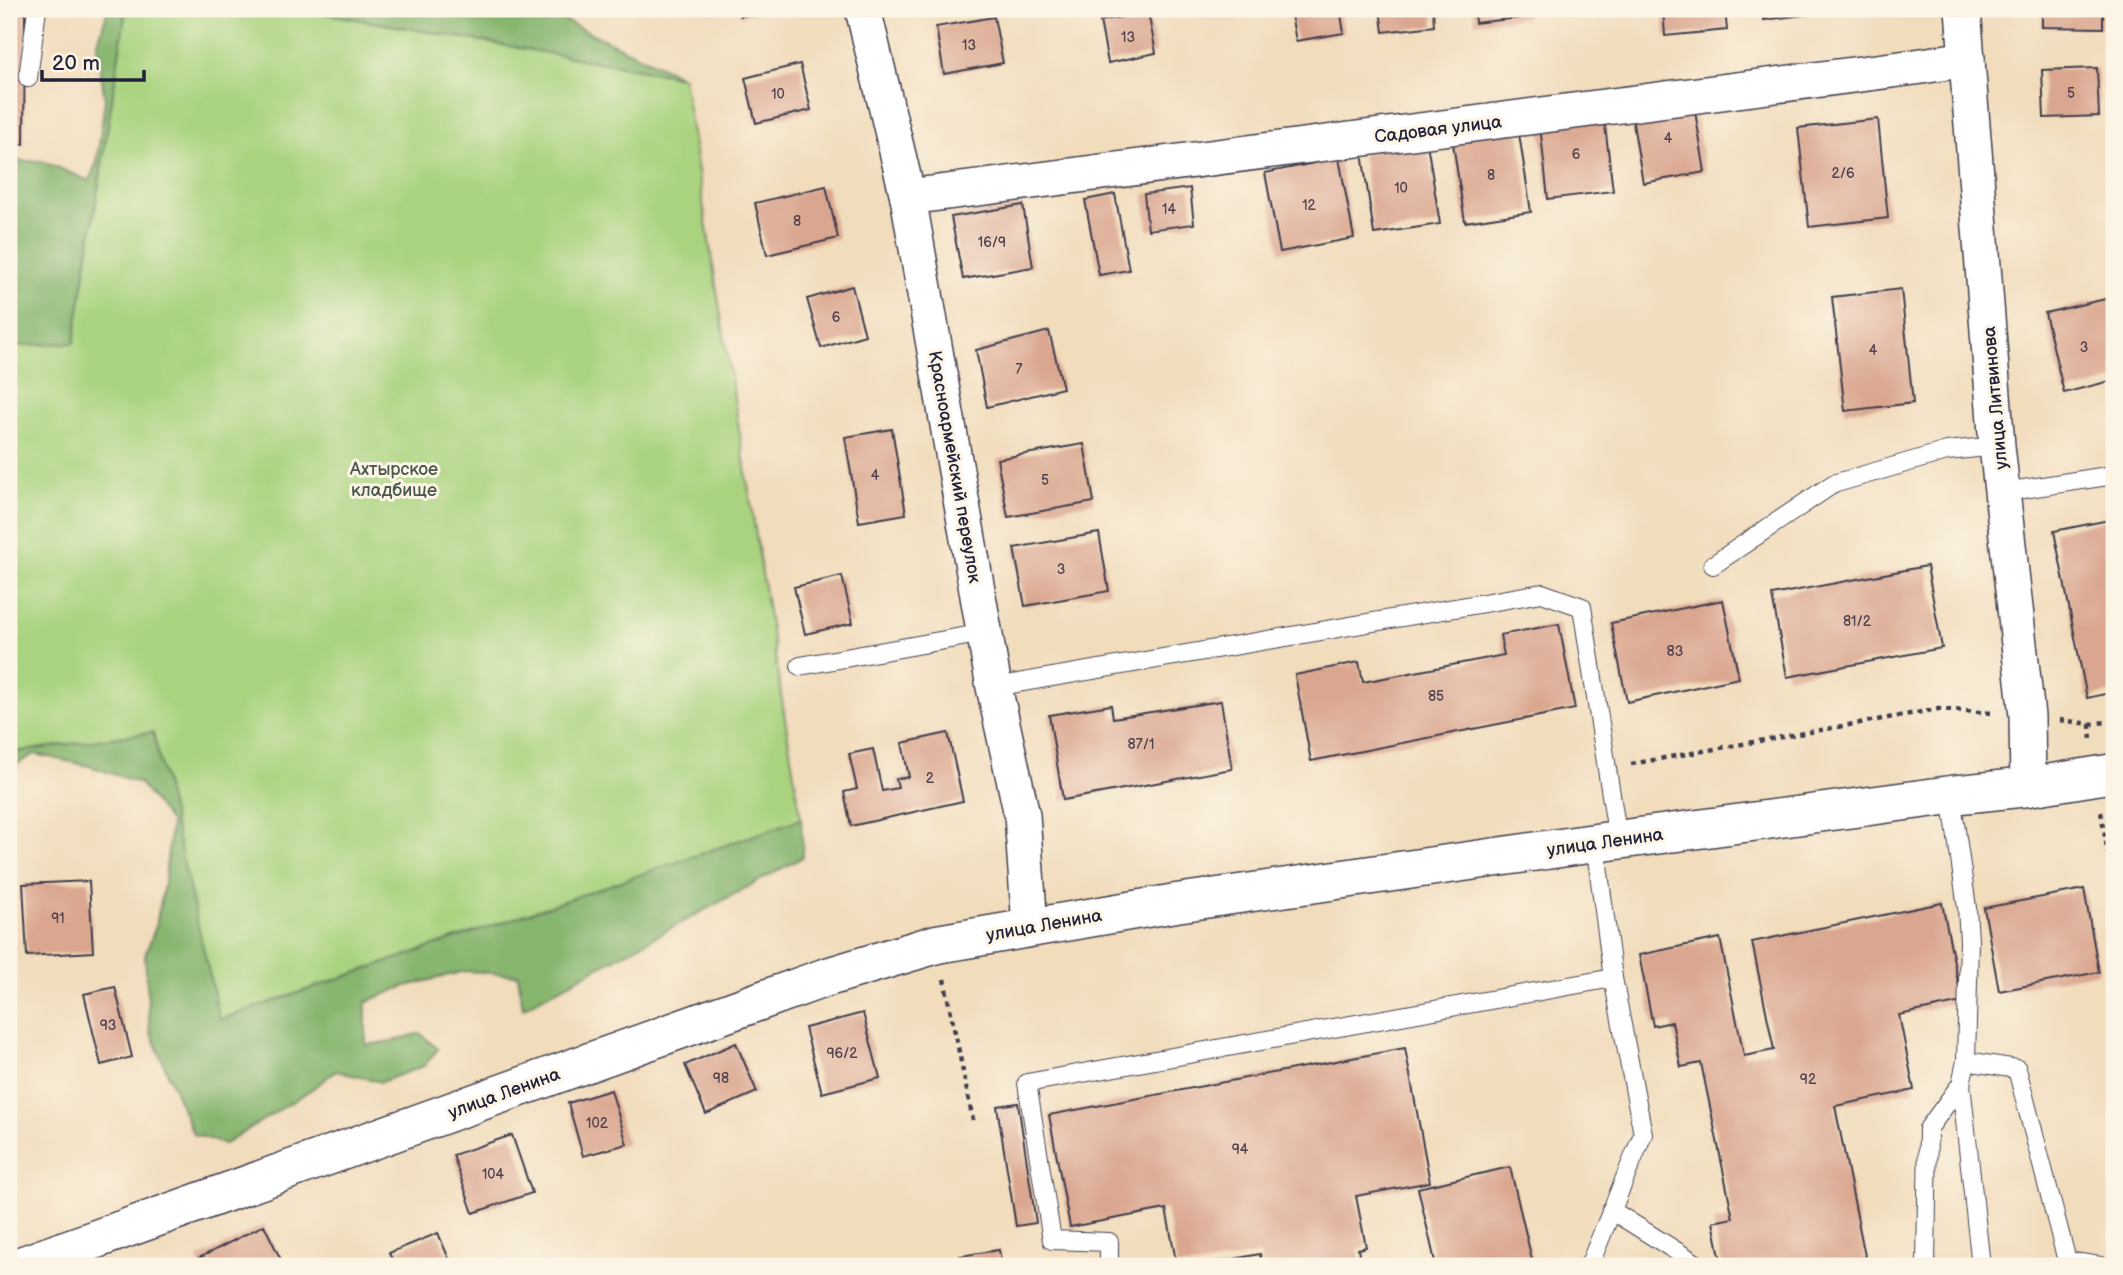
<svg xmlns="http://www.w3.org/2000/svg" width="2123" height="1275" viewBox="0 0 2123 1275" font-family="'Balsamiq Sans',sans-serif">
  <rect width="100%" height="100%" fill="#fcf5e5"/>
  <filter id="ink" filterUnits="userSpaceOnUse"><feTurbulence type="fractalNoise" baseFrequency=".0143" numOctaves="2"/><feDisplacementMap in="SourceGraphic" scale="14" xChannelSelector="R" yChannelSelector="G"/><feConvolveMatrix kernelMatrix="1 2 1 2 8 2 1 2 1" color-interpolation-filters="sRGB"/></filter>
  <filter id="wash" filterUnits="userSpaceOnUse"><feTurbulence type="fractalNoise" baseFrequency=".00686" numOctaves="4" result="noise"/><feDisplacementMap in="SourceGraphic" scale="28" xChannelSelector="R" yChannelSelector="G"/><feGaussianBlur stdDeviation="1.57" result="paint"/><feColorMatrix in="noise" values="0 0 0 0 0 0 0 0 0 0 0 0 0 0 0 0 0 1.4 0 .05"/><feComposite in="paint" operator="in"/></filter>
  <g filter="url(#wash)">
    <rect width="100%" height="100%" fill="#f1dcbc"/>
    <path fill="#a9d37f" stroke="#667a5d" stroke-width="2" d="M126,9h174l383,68 118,742 -582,201 -66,-288 -144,21v-407l65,-3z"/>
    <g fill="#86b56e" stroke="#546c54" stroke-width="2">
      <path d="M108,9h18l-52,334 -65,3v-185h33l47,20 8,-19 8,-63 -8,-53z"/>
      <path d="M300,9h240l143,68z"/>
      <path d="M153,732l67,288 581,-201 2,38 -280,151 -5,-33 -53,-4 -62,16 -37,15v43l26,-4 28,-8 18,16 -14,17 -43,16 -45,-11 -27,20 -84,53 -32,-10 -43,-103 -5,-76 11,-29 9,-47 6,-56 -32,-40 -49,-17 -56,-12 -25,15v-16z"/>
    </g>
    <g id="blocks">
      <g fill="#daa68f">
        <path d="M9,9h16l-1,135h-15z"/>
        <path d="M739,9h34v1l-33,6z"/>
        <path d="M1290,9h50l4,24 -48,8z"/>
        <path d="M1380,9h53l1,17 -51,6z"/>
        <path d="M1474,9h52l1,8 -52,6z"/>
        <path d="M1663,9h62l2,21 -62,6z"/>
        <path d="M1763,9h54v4l-53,7z"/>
        <path d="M2042,9h61v19l-61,-1z"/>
        <path d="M1148,12l8,41 -48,10 -8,-42z"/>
        <path d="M994,17l9,46 -59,11 -8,-47z"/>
        <path d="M800,64l11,46 -55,13 -11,-45z"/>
        <path d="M2097,68l2,48 -55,2 -2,-48z"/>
        <path d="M1692,93l13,79 -62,11 -13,-78z"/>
        <path d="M1603,109l10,82 -65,8 -9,-83z"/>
        <path d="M1878,119l10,99 -79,9 -11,-99z"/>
        <path d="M1518,127l13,85 -66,10 -13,-85z"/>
        <path d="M1427,143l13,81 -66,10 -12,-81z"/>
        <path d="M1339,158l15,80 -74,14 -15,-79z"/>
        <path d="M826,186l12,52 -71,17 -12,-52z"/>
        <path d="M1190,188l4,36 -46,6 -4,-36z"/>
        <path d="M1115,194l14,76 -30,5 -14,-75z"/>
        <path d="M1023,205l10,62 -70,12 -12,-62z"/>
        <path d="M852,286l13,49 -44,13 -14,-49z"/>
        <path d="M1901,289l12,114 -68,8 -13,-114z"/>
        <path d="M2114,297v83l-50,13 -19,-80z"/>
        <path d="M1049,331l14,57 -76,19 -11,-57z"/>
        <path d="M892,429l14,85 -47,8 -14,-85z"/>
        <path d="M1084,444l10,58 -86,15 -11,-58z"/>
        <path d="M2114,519v173l-27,6 -33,-167z"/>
        <path d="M1099,533l10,58 -84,15 -11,-58z"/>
        <path d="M1927,566l15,82 -155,29 -15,-82z"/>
        <path d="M842,576l11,47 -48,11 -11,-47z"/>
        <path d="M1723,600l16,78 -112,24 -16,-79z"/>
        <path d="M1559,624l16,85 -264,52 -16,-86 64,-13 4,20 141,-27 -4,-20z"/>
        <path d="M1221,701l11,68 -169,31 -14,-85 62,-10 2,13z"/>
        <path d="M948,733l15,68 -112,25 -7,-34 13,-3 -8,-35 24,-5 9,42 16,-3 -2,-9 13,-2 -7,-34z"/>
        <path d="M89,881l4,71 -66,4 -4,-72z"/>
        <path d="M2084,889l15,83 -100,19 -15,-83z"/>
        <path d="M1942,903l20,99 -63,13 15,75 -79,16 32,160h-145l-9,-44 20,-4 -32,-155 -20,4 -9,-45 -19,4 -14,-71 81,-17 24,118 30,-6 -22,-108z"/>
        <path d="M115,987l17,70 -31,8 -17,-71z"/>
        <path d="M863,1013l17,65 -58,15 -17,-65z"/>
        <path d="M736,1043l21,49 -51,22 -21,-49z"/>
        <path d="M1405,1048l25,134 -74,14 10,51 -8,2 3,17h-99l-2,-12 -63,12h-20l-11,-57 -96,18 -21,-112z"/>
        <path d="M611,1090l16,54 -44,12 -15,-53z"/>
        <path d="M1018,1103l18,120 -20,3 -19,-120z"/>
        <path d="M512,1135l20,58 -59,20 -20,-58z"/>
        <path d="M1510,1167l23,97 -11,2h-86l-18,-78z"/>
        <path d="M264,1225l20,41h-83l-4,-7z"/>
        <path d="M438,1233l14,33h-57l-6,-13z"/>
        <path d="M999,1250l3,16h-40l-2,-10z"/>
      </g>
    </g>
  </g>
  <g filter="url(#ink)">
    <use href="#blocks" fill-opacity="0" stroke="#413e4e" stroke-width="2"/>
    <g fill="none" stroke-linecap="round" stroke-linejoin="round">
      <g stroke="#413e4e" stroke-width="20">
        <g id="lane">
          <path d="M28,78l9,-69"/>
          <path d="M2004,492l110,-17"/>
          <path d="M1713,565l120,-81 114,-33 50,-5"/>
          <path d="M800,666l184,-33"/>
          <path d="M994,687l548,-94 40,14 36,233"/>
          <path d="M1966,1061l51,8 50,192 33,5"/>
          <path d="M1961,1084l20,182"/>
          <path d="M1611,1210l89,56"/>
          <path d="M1109,1266v-24l-57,-2 -25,-157 586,-105"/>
          <path d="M1589,1266l54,-132 -30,-156 -18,-135"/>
          <path d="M1926,1266l2,-137 33,-45 5,-23 3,-120 -2,-33 -16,-113"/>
        </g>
      </g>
      <g stroke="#413e4e" stroke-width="38">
        <g id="street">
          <path d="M863,9l45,188 86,490 28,128 8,112"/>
          <path d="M1963,9l34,437 30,270 1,71"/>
          <path d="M908,197l1007,-130 52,-8"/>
        </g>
      </g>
      <g stroke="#413e4e" stroke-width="41">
        <path id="secondary" d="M21,1266l803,-288 113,-34 239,-41 419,-60 356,-48 77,-8 86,-14"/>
      </g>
      <g stroke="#413e4e" stroke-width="4.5" stroke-dasharray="5 5" stroke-linecap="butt">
        <path d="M2060,720l30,4 24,-3"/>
        <path d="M2090,724l1,17"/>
        <path d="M1631,764l307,-55 54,4"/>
        <path d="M2101,812l7,42"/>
        <path d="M944,979l29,141"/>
      </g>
      <use href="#lane" stroke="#fff" stroke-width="18"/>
      <use href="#street" stroke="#fff" stroke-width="35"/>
      <use href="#secondary" stroke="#fff" stroke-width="38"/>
    </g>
  </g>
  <g text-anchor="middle" stroke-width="6" stroke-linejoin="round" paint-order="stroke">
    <g font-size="14" fill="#504350">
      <text x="1128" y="42">13</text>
      <text x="969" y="50">13</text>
      <text x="2071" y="98">5</text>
      <text x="778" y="99">10</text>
      <text x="1668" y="143">4</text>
      <text x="1576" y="159">6</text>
      <text x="1843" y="178">2/6</text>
      <text x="1491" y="180">8</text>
      <text x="1401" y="193">10</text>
      <text x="1309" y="210">12</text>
      <text x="1169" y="214">14</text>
      <text x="797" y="226">8</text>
      <text x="992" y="247">16/9</text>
      <text x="836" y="322">6</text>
      <text x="2084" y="352">3</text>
      <text x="1873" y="355">4</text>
      <text x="1019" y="374">7</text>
      <text x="875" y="480">4</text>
      <text x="1045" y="485">5</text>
      <text x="1061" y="574">3</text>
      <text x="1857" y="626">81/2</text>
      <text x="1675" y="656">83</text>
      <text x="1436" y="701">85</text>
      <text x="1141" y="749">87/1</text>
      <text x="930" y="783">2</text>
      <text x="58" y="923">91</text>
      <text x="108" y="1030">93</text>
      <text x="842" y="1058">96/2</text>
      <text x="721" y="1083">98</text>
      <text x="1808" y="1084">92</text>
      <text x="597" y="1128">102</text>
      <text x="1240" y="1154">94</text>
      <text x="493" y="1179">104</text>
    </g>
    <g font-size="18" fill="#22223b" stroke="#fcf5e5">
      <text transform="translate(1438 129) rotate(-7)" y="6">Садовая улица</text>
      <text transform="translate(1995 398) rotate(-95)" y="6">улица Литвинова</text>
      <text transform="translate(955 467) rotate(80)" y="6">Красноармейский переулок</text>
      <text transform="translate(1605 842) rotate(-8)" y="6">улица Ленина</text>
      <text transform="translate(1044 925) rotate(-10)" y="6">улица Ленина</text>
      <text transform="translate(504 1093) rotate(-20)" y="6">улица Ленина</text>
    </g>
    <g font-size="18" fill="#4a574f" stroke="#fcf5e5">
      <text x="394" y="475">Ахтырское<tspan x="394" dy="21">кладбище</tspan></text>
    </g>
  </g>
  <rect width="2123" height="1275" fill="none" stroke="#fcf5e5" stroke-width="35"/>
  <path d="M42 70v10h102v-10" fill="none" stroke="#22223b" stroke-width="3.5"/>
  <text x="52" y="70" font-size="21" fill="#22223b" stroke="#fcf5e5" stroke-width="5" paint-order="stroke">20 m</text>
</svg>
